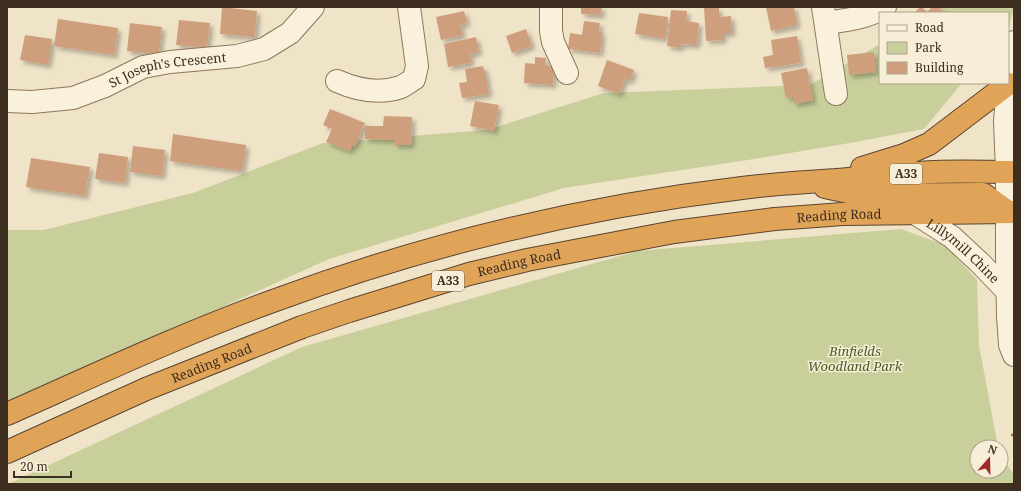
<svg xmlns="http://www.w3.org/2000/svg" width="1021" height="491" viewBox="0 0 1021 491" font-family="'Noto Serif',serif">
  <defs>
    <filter id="shadow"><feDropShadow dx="3.5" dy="3.5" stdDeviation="2" flood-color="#0004"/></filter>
  </defs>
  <rect width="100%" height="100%" fill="#f0e4c8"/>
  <g fill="#c9cf9b">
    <path d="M944,7h70l-6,22v-16h-74z"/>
    <path d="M880,44v39h82l-38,46 -74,14 -102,17 -184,28 -235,71 -322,145v-174h36l150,-37 130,-50 164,-13 117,-37 206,-8z"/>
    <path d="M901,229l44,16 32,35 2,65 19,102h-21v24h24v-13l13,16v10h-1006l294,-137 335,-96z"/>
  </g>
  <g fill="#cf9f7d" filter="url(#shadow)">
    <path d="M222,7l35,4 -2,26 -35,-3z"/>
    <path d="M581,7h21l-1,8 -20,-1z"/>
    <path d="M766,7h28l3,18 -26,6z"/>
    <path d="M920,7h2l5,5 5,-5h7l6,6h-31z"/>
    <path d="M704,8h15v9l12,-1 1,17h-9v7l-17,1z"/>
    <path d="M671,10l16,1 -1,10 13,2 -2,22 -16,-1 -1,4 -13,-2z"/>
    <path d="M464,11l3,12 -7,2 3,10 -22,5 -5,-23z"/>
    <path d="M639,13l29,4 -3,22 -30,-5z"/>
    <path d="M58,19l60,9 -4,27 -60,-9z"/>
    <path d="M179,20l31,3 -3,25 -31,-3z"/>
    <path d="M584,21l16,2 -1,8 3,1 -2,21 -32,-4 2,-16 12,2z"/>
    <path d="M130,23l32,4 -3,27 -32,-3z"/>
    <path d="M526,29l6,17 -20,7 -6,-17z"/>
    <path d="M25,35l27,4 -4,26 -28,-5z"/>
    <path d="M797,36l4,27 -36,5 -2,-11 10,-2 -2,-15z"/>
    <path d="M476,37l3,15 -9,2 1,9 -23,4 -4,-23z"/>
    <path d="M874,52l2,20 -27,3 -2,-20z"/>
    <path d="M535,57l11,1 -1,8h9l-1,19 -29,-2 1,-20 10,1z"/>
    <path d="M607,60l27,10 -4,11 -5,-2 -6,15 -21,-8z"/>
    <path d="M483,66l1,4h1l4,24 -27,4 -3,-15 8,-1 -2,-13z"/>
    <path d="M807,68l6,32 -19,4 -1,-7 -7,1 -5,-25z"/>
    <path d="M475,101l24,4 -5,26 -24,-5z"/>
    <path d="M330,109l35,14 -10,23 -3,-1 -2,6 -24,-9 6,-13 -9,-4z"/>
    <path d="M384,116l28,1 -1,28h-17v-5l-29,-1v-13h18z"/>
    <path d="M173,134l73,11 -4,26 -72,-10z"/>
    <path d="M133,146l32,4 -3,26 -32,-4z"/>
    <path d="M99,153l29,4 -3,26 -30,-4z"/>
    <path d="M31,158l59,9 -5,29 -59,-9z"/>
  </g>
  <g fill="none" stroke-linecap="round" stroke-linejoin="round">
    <g stroke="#8d765c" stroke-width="24">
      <g id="minor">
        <path d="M551,7v24l2,11 14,31"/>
        <path d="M823,7l13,87"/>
        <path d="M826,23c20,-3 41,-5 59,-16"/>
        <path d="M337,81c20,9 43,13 64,6 5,-2 9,-6 13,-8l3,-13 -8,-59"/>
        <path d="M1008,81l2,-20 4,-19"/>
        <path d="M1008,83l-3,38 2,51v86l1,58 2,29 4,10"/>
        <path id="s1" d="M7,101l25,1 41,-4 32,-12 38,-19 27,-5 67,-6 27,-7 26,-16 23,-26"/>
        <path id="s2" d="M916,214l36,23 28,26 28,29"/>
      </g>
    </g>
    <g stroke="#5b4430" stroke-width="24">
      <g id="highway">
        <path d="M862,168l42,-13 25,-11 79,-60"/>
        <path d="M825,187l37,8 121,-1 25,18"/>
        <path d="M7,414c88,-39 175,-80 266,-113 151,-56 309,-94 469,-113 31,-4 62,-6 94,-8 33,-3 66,-7 99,-8 26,-1 53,0 79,0"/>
        <path id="s3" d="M7,452l139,-63 156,-62 47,-16 120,-37 58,-14 147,-28 101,-13 68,-5 171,-2"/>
      </g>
    </g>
    <path stroke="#8d765c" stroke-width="2.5" stroke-dasharray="3 2" stroke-linecap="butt" d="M1011,435h3"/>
    <use href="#minor" stroke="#faf1dc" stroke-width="22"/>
    <use href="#highway" stroke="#e0a458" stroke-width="22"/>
  </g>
  <g text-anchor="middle" stroke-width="3" stroke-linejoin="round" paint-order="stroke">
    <g fill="#f7eed8" stroke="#756857" stroke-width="1">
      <rect x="890" y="164" width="32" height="20" rx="3"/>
      <rect x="432" y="271" width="32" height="20" rx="3"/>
    </g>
    <g font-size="12" font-weight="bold" fill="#3d2e20">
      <text x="906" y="178">A33</text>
      <text x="448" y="285">A33</text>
    </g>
    <g font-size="13" fill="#3d2e20" stroke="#f7eed8">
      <text dy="5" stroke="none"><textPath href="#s1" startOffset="166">St Joseph's Crescent</textPath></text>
      <text dy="5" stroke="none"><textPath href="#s3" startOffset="871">Reading Road</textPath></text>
      <text dy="5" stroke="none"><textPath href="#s2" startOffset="60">Lillymill Chine</textPath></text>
      <text dy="5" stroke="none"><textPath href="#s3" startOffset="547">Reading Road</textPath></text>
      <text dy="5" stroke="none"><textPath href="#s3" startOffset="223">Reading Road</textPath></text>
    </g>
    <g font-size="13" font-style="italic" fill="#4d5a26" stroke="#f7eed8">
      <text x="855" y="356">Binfields<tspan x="855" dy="15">Woodland Park</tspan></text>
    </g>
  </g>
  <rect width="1021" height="491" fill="none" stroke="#3d2e20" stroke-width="16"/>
  <rect x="879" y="12" width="130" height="72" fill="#f7eed8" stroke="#ada18e"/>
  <rect x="887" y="25" width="20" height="6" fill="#faf1dc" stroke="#ada18e"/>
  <text x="915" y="32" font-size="12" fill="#3d2e20">Road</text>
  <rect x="887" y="42" width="20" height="12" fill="#c9cf9b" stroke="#ada18e"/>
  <text x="915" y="52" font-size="12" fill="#3d2e20">Park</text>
  <rect x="887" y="62" width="20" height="12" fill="#cf9f7d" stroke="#ada18e"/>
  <text x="915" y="72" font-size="12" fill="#3d2e20">Building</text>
  <g transform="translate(989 459) rotate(20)"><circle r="19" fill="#f7eed8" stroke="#ada18e"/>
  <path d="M0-3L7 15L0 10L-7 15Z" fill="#9e2a2b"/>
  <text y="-6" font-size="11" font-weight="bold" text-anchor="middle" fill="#3d2e20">N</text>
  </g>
  <path d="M14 471v6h57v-6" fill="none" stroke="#3d2e20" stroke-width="2"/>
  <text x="20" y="471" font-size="12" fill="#3d2e20" stroke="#f7eed8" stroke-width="3" paint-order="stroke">20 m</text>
</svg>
